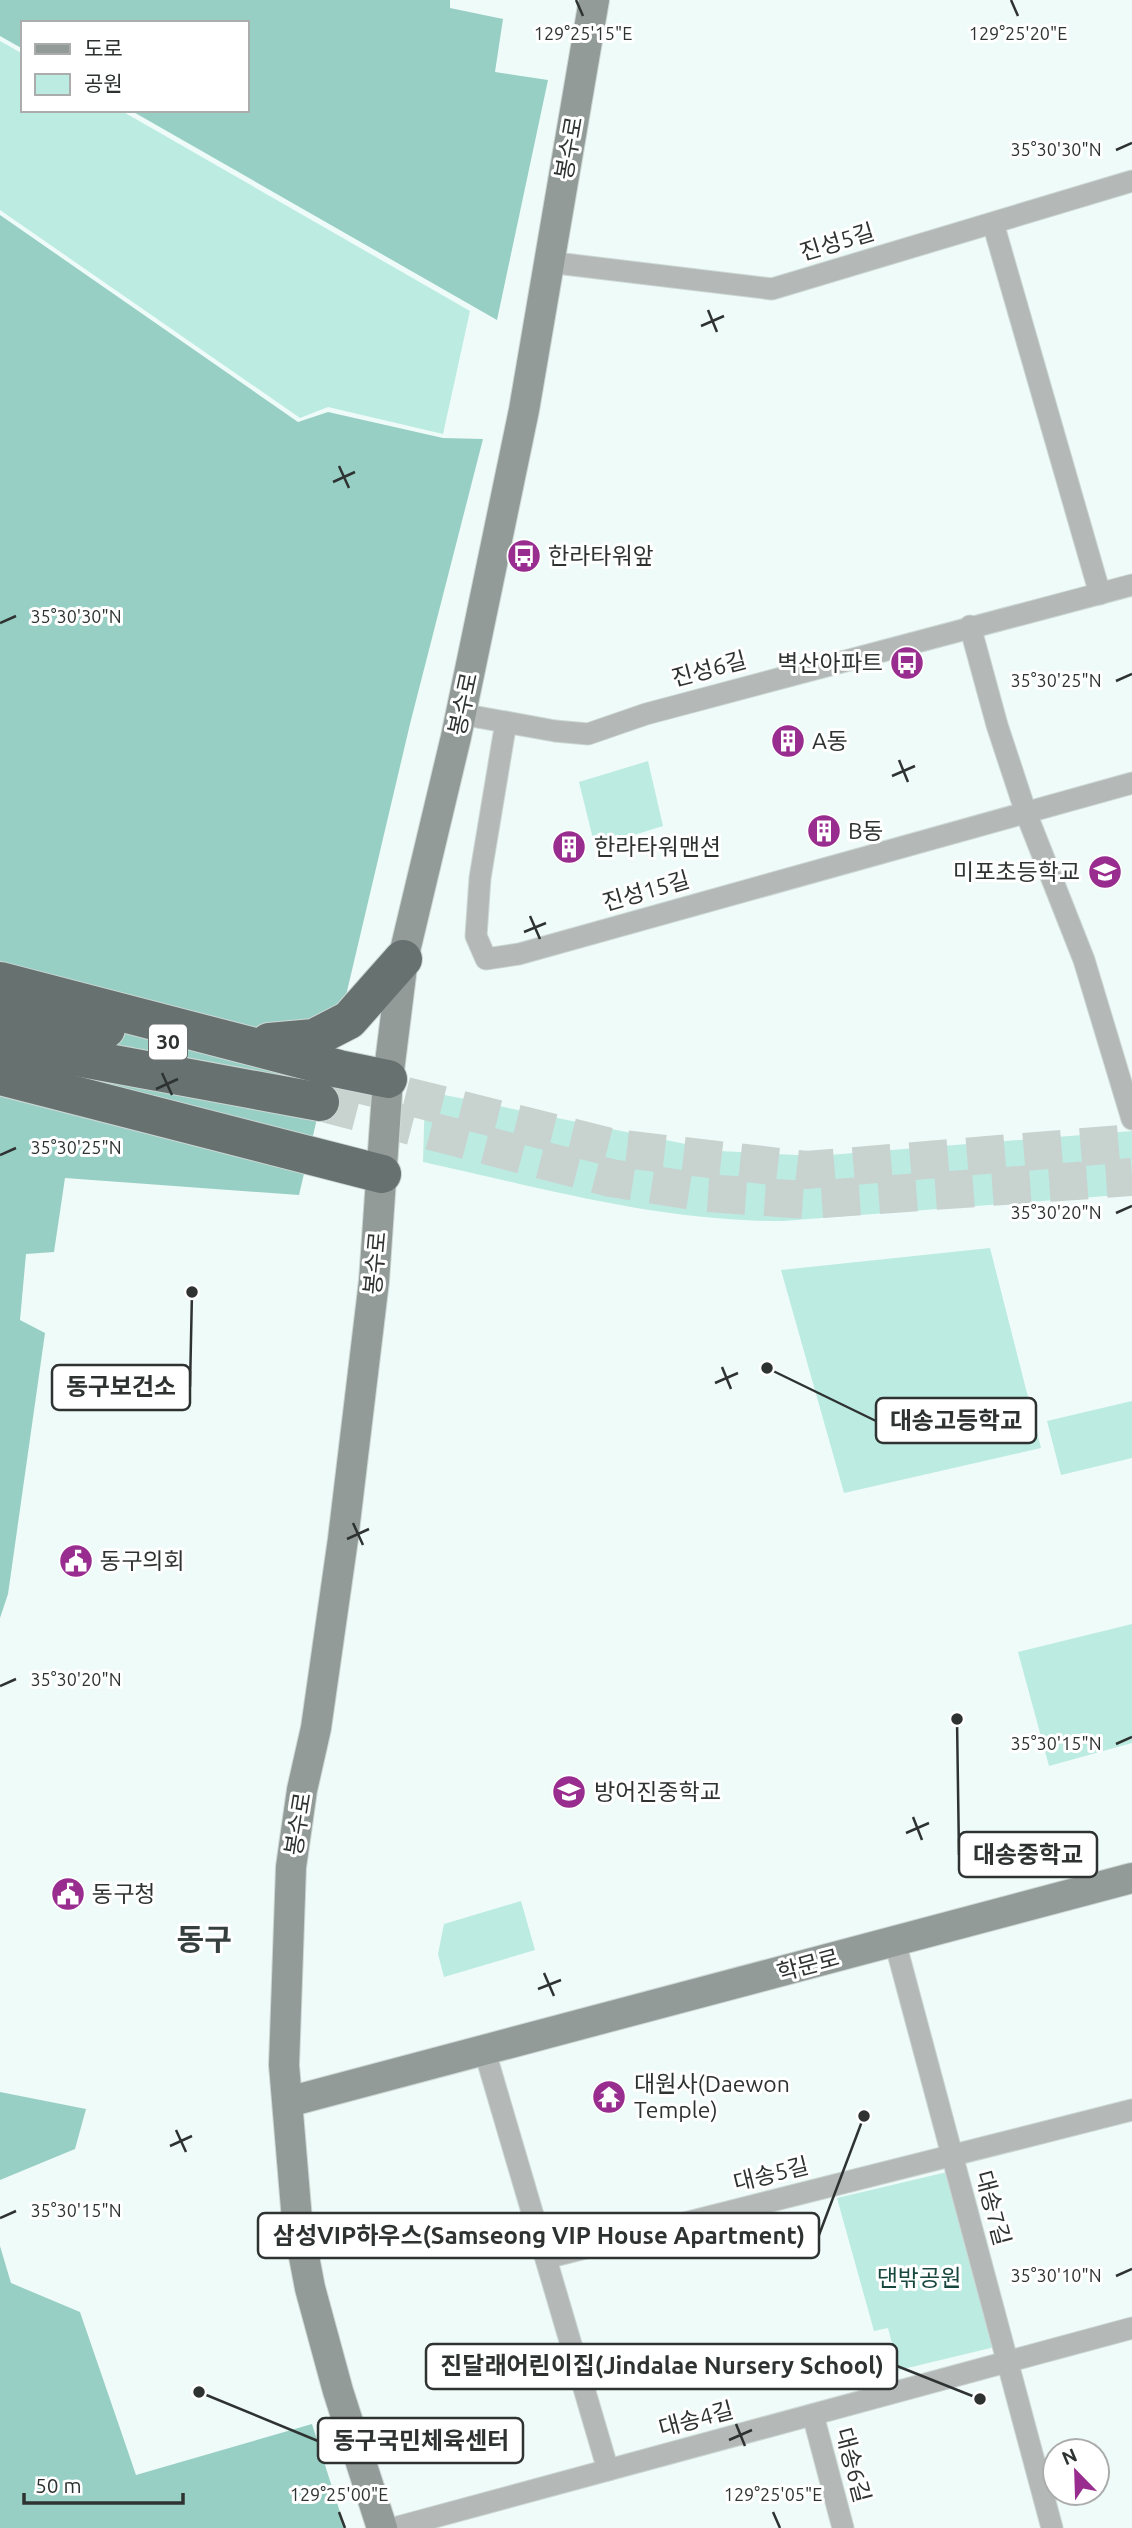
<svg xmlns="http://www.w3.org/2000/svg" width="1132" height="2528" viewBox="0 0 1132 2528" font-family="Ubuntu,'Noto Sans KR',sans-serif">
  <rect width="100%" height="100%" fill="#effbf8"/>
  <g fill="#bcebe2">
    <path d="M0,41l23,13v56h97l350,201 -27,123 -115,-27 -28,11 -300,-208z"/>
    <path d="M648,761l15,65 -68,21 -16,-65z"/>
    <path d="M425,1091l295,60 96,5 316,-25v63l-349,27c-123,1 -241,-33 -360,-59z"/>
    <path d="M990,1248l51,200 -197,45 -63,-223z"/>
    <path d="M1132,1401v57l-71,17 -14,-54z"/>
    <path d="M1132,1624v119l-83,23 -31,-114z"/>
    <path d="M521,1901l14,49 -91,27 -6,-23 6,-30z"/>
    <path d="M947,2172l52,174 -100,24 -11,-42 -14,3 -37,-133z"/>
  </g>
  <g fill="#98cfc5">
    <path d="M0,0h450v8l53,11 -8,53 53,8 -51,240 -367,-210h117v-87h-224v26l-23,-13z"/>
    <path d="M0,215l298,207 30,-10 115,26 40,1 -73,285 -111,471 -234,-17 -11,74 -28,2 -6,66 25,13 -37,261 -8,24z"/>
    <path d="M0,2092l86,17 -11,40 -75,31z"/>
    <path d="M0,2246l11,37 69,29 56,163 176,-51 33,104h-345z"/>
  </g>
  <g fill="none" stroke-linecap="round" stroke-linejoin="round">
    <g stroke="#c8d3d0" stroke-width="38" stroke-dasharray="38 19" stroke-linecap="butt">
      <path d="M350,1082l264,66 192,22 326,-27"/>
      <path d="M320,1102l291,76 95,15 101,7 325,-23"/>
    </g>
    <g stroke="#ccd7d4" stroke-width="23">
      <g id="street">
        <path d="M993,223l107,371"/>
        <path d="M548,262l224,27 360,-108"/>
        <path d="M970,626l27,99 29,88 58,147 48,159"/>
        <path d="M461,714l94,17 33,3 58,-20 486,-129"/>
        <path d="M506,722l-26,156 -4,58 10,23 33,-5 613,-171"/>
        <path d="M895,1942l157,586"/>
        <path d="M485,2052l123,418"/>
        <path d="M546,2258l586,-148"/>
        <path d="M813,2415l30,113"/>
        <path d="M394,2528l738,-200"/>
      </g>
    </g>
    <g stroke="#ccd7d4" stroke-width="32">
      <g id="secondary">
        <path d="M288,2102l844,-224"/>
        <path d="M382,2528l-44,-137 -28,-103 -13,-68 -13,-155 7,-198 11,-77 14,-62 27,-189 31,-258 14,-202 15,-120 53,-222 68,-327 70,-410"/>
      </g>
    </g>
    <g stroke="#ccd7d4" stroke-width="40">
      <g id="highway">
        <path d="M0,981l339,88 49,10"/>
        <path d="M0,1013l106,16"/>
        <path d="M269,1042l45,-4 35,-18 54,-61"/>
        <path d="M0,1043l320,59"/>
        <path d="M0,1076l382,98"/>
      </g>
    </g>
    <use href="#street" stroke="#b4b9b8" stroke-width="21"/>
    <use href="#secondary" stroke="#939b99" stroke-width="30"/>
    <use href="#highway" stroke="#677270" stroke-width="38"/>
  </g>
  <path fill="none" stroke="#2e3332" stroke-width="2.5" d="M576,0l7,16M1011,0l7,16M1116,150l16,-7M708,310l9,22M701,326l23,-10M339,466l10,22M333,482l22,-10M0,623l16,-7M1116,681l16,-7M899,760l9,22M892,776l23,-10M530,916l10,23M524,932l22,-9M162,1073l10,22M156,1089l22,-10M0,1155l16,-7M1116,1213l16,-7M722,1367l9,22M715,1383l23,-10M353,1523l10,22M347,1539l22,-10M0,1686l16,-7M1116,1744l16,-7M913,1817l9,23M906,1833l23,-10M544,1973l10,23M538,1989l23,-9M176,2130l10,22M170,2146l22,-10M0,2218l16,-7M1116,2276l16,-7M736,2424l9,22M729,2440l23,-10M339,2512l6,16M773,2512l7,16"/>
  <defs>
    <g id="bus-disc" transform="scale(1.75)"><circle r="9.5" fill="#982d8f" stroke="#fff"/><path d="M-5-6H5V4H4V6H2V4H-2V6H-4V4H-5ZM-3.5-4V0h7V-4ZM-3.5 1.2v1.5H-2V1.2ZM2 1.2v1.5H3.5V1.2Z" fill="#fff"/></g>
    <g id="building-disc" transform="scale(1.75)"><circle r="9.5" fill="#982d8f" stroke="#fff"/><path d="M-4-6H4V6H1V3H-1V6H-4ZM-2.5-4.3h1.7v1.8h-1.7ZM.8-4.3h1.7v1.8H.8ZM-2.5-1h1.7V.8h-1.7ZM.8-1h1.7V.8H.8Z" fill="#fff"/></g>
    <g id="school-disc" transform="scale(1.75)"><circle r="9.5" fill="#982d8f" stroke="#fff"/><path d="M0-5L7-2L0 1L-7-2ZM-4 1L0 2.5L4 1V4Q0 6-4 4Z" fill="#fff"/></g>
    <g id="civic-disc" transform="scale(1.75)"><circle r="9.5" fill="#982d8f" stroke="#fff"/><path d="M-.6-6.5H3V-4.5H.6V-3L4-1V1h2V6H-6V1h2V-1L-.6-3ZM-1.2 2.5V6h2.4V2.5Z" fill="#fff"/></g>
    <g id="temple-disc" transform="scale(1.75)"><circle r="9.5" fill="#982d8f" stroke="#fff"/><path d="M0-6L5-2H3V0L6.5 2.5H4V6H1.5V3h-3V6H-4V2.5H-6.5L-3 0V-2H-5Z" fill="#fff"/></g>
  </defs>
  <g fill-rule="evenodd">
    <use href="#bus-disc" x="524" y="556"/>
    <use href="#bus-disc" x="907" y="663"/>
    <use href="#building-disc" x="788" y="741"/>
    <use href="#building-disc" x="824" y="831"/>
    <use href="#building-disc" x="569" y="847"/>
    <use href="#school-disc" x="1105" y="872"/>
    <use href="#civic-disc" x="76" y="1561"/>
    <use href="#school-disc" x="569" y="1792"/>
    <use href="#civic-disc" x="68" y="1894"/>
    <use href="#temple-disc" x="609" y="2097"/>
  </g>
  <g text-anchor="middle" stroke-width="6" stroke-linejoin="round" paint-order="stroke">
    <rect fill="#fff" stroke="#6d7070" stroke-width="2" x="149" y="1024.5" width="38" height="35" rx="5"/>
    <g font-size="21" font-weight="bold" fill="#2e3332">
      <text x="168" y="1049">30</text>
    </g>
    <g font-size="23" fill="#2e3332" stroke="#fff">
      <text transform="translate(569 148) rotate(-80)" y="8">봉수로</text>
      <text transform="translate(837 242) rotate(-17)" y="8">진성5길</text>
      <text transform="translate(709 669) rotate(-15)" y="8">진성6길</text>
      <text transform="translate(463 704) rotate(-78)" y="8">봉수로</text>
      <text transform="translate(646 891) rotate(-16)" y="8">진성15길</text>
      <text transform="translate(375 1263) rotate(-85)" y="8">봉수로</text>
      <text transform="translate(298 1824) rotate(-81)" y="8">봉수로</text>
      <text transform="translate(808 1965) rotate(-15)" y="8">학문로</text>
      <text transform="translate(771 2174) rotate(-14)" y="8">대송5길</text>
      <text transform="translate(993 2208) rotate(75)" y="8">대송7길</text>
      <text transform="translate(696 2419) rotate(-15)" y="8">대송4길</text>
      <text transform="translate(853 2465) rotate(75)" y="8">대송6길</text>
    </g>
    <g font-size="23" fill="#2e3332" stroke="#fff" text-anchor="start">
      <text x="548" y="564">한라타워앞</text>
      <text x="883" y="671" text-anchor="end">벽산아파트</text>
      <text x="812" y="749">A동</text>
      <text x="848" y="839">B동</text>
      <text x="594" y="855">한라타워맨션</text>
      <text x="1080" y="880" text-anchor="end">미포초등학교</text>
      <text x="100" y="1569">동구의회</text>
      <text x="594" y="1800">방어진중학교</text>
      <text x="92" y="1902">동구청</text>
      <text x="634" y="2092">대원사(Daewon<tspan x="634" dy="26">Temple)</tspan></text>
    </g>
    <g font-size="23" fill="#174840" stroke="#fff">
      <text x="919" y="2286">댄밖공원</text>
    </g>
    <g font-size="30" font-weight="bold" fill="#353f3d" stroke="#fff">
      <text x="204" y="1950">동구</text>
    </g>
  </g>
  <g font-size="18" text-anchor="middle" fill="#2e3332" stroke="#fff" stroke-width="6" stroke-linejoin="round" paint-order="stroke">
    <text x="583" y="40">129°25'15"E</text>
    <text x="1018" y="40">129°25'20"E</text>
    <text x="1056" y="156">35°30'30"N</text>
    <text x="76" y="623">35°30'30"N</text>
    <text x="1056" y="687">35°30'25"N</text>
    <text x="76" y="1154">35°30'25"N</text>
    <text x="1056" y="1219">35°30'20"N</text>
    <text x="76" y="1686">35°30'20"N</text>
    <text x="1056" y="1750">35°30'15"N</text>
    <text x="76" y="2217">35°30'15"N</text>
    <text x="1056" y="2282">35°30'10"N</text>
    <text x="339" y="2501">129°25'00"E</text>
    <text x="773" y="2501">129°25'05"E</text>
  </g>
  <path fill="none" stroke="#2e3332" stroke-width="2.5" d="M192 1292L190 1387M767 1368L876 1421M957 1719L959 1855M864 2116L819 2235M980 2399L897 2366M199 2392L318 2441"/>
  <g fill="#2e3332" stroke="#fff" stroke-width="2.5">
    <circle cx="192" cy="1292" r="7"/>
    <circle cx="767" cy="1368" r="7"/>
    <circle cx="957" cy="1719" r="7"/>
    <circle cx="864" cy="2116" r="7"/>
    <circle cx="980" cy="2399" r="7"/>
    <circle cx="199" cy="2392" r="7"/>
  </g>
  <g fill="#fff" stroke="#2e3332" stroke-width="2.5">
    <rect x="52" y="1365" width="138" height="45" rx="7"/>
    <rect x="876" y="1398" width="160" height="45" rx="7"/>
    <rect x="959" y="1832" width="138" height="45" rx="7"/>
    <rect x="258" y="2213" width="561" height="45" rx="7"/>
    <rect x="426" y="2344" width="471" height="45" rx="7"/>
    <rect x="318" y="2418" width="205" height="45" rx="7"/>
  </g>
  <g font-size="24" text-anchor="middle" font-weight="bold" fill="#2e3332">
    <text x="121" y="1395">동구보건소</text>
    <text x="956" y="1429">대송고등학교</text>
    <text x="1028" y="1863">대송중학교</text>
    <text x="539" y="2244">삼성VIP하우스(Samseong VIP House Apartment)</text>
    <text x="662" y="2374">진달래어린이집(Jindalae Nursery School)</text>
    <text x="421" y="2449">동구국민체육센터</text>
  </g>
  <rect x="21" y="21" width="228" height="91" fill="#ffffff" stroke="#abadad" stroke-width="2"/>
  <rect x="35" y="44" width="35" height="10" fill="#939b99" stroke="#abadad" stroke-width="2"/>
  <text x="84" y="56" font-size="21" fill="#2e3332">도로</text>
  <rect x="35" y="74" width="35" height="21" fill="#bcebe2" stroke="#abadad" stroke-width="2"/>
  <text x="84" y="91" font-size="21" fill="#2e3332">공원</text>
  <g transform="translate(1076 2472) rotate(337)"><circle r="33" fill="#ffffff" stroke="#abadad" stroke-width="2"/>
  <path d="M0-5L12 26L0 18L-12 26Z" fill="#982d8f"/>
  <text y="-10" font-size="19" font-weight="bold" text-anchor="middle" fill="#2e3332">N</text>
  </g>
  <path d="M24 2493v10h159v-10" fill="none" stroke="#2e3332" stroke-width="3.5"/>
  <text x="35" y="2493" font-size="21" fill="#2e3332" stroke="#ffffff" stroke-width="5" paint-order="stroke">50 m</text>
</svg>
